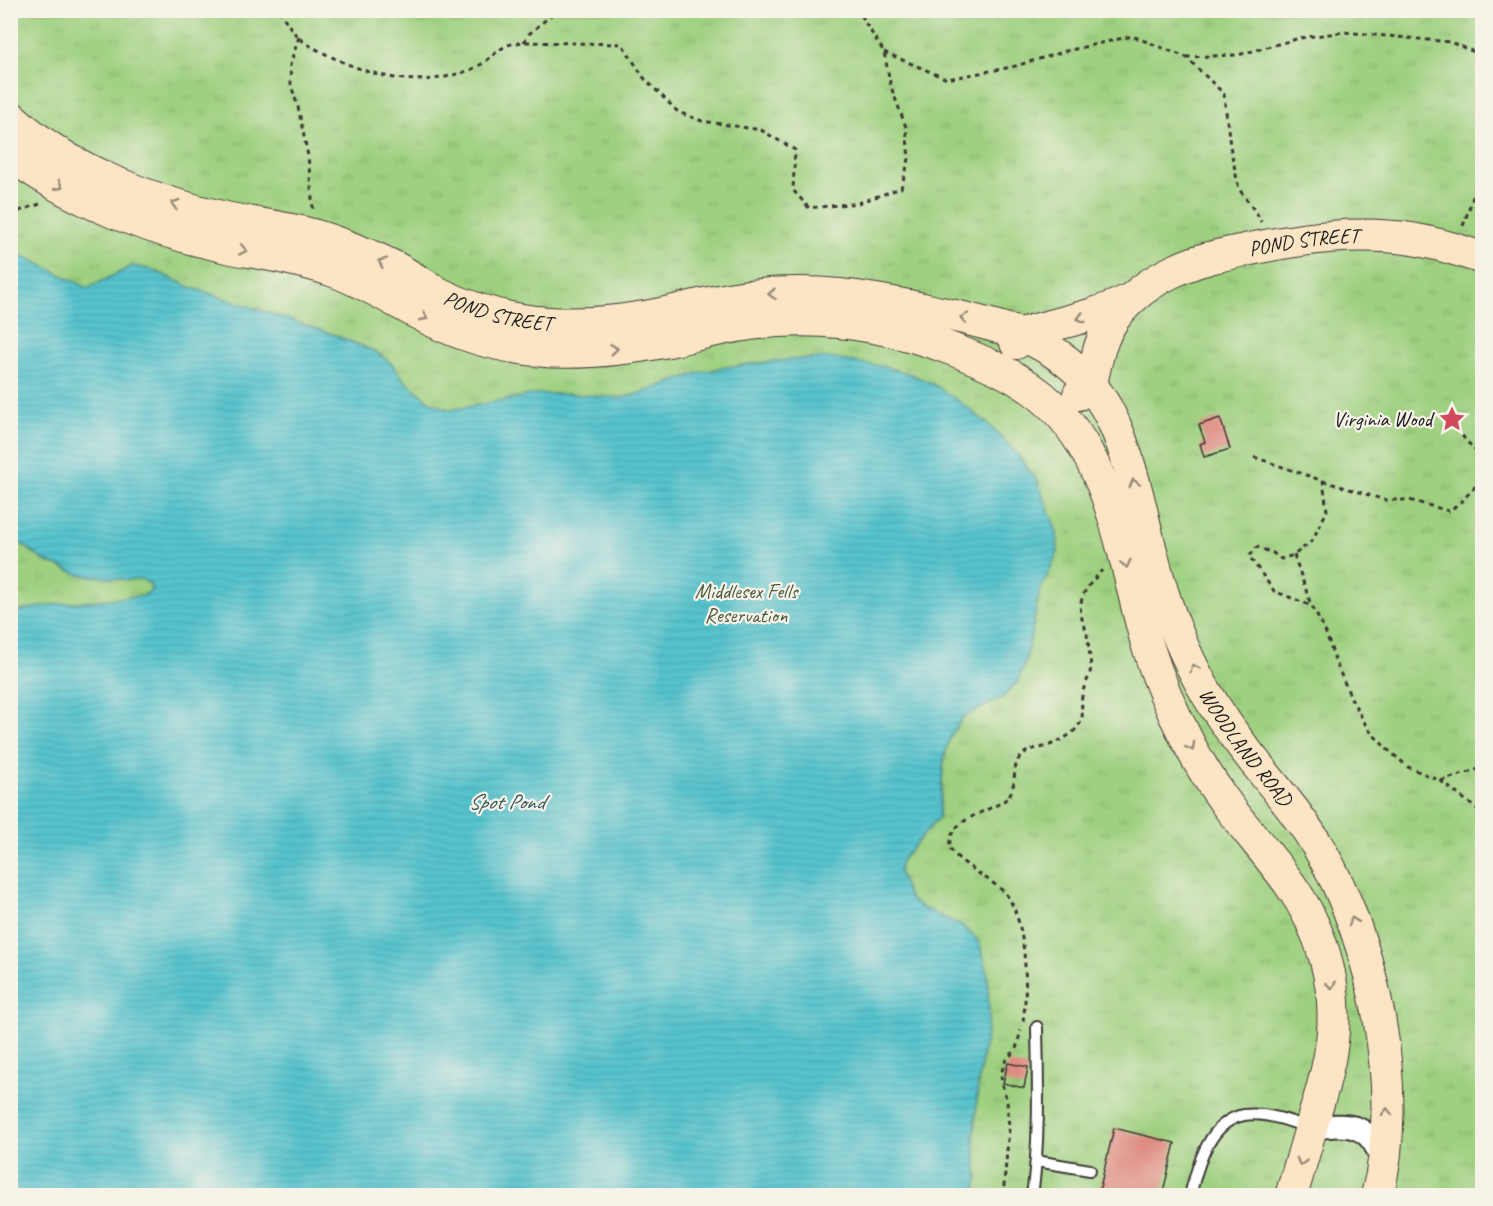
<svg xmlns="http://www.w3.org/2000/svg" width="1493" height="1206" viewBox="0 0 1493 1206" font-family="Caveat,sans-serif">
  <defs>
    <pattern id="park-tufts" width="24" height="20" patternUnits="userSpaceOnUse" patternTransform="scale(1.5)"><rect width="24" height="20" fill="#9ed07f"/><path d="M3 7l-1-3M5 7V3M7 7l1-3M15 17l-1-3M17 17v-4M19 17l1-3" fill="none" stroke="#88b26d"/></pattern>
    <pattern id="water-rules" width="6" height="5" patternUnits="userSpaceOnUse" patternTransform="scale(1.5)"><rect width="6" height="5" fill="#56c3cd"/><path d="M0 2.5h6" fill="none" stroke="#4aa7af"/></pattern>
  </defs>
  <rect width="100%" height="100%" fill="#f7f3e8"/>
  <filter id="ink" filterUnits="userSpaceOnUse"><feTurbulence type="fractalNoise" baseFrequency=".0167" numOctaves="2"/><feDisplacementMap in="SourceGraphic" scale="12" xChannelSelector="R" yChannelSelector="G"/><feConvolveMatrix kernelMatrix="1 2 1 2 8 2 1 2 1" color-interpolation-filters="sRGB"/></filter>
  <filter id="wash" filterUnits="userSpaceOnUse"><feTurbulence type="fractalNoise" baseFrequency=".008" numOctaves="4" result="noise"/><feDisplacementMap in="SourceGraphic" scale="24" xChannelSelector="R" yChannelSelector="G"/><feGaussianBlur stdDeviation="1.35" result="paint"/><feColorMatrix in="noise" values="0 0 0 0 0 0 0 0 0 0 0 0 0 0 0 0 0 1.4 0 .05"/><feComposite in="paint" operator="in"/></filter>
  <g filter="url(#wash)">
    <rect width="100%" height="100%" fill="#eedcba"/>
    <rect fill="url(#park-tufts)" stroke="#5d764e" stroke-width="1.5" x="11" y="11" width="1471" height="1184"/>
    <path fill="url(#water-rules)" stroke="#397074" stroke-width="1.5" d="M11,250l77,38 44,-22 21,4 37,17 140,46 46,19 16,12 14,18 25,20 20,8 85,-16h35l51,4 19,-5 14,-5 43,-15 22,-5 64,-8 45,-2 56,9 28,8 20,9 27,18 29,23 28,29 21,28 19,50 1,20 -18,39 -14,68 -8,22 -15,16 -40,20 -13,20 -6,22 -5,58 -38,44 -2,10 4,13 7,15 9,7 43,20 14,12 4,7 6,20 2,13 1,39 -11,67 -4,54 4,40 -3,17h-964v-583l47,-8 84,-8 9,-5 -1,-7 -9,-5 -12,1 -49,-5 -35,-14 -34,-25z"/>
    <g id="blocks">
      <g fill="#de8d83">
        <path d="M1220,418l10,31 -26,8 -4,-13 5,-2 -6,-17z"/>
        <path d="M1008,1063l20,4 -4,21 -21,-5z"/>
        <path d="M1114,1128l61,15 -13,53h-64z"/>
      </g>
    </g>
  </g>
  <g filter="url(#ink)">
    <use href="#blocks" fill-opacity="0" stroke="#3c3934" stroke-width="1.5"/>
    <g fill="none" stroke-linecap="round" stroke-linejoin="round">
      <g stroke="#3c3934" stroke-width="14">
        <g id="service">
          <path d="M1036,1161l54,9"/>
          <path d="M1032,1196c8,-56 6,-113 5,-169"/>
          <path d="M1190,1196c7,-29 19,-75 54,-81 21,-3 45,5 64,13"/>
        </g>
      </g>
      <g stroke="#3c3934" stroke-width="26">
        <path id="minor" d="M1311,1129c37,-8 63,-5 72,37"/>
      </g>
      <g stroke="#3c3934" stroke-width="34">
        <g id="secondary">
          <path id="s1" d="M10,116c56,54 146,87 220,103 20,4 41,6 61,11 16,3 33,8 49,14 19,7 38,15 56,24 15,8 29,18 44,26 33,16 71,27 108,29 40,2 82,-2 122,-11 26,-6 53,-13 80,-16 66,-8 117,1 182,15 55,12 106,21 148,62 35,35 47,82 59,128 8,33 15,67 26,99 14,42 33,83 58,119 30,46 70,84 97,131 54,92 85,242 57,346"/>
          <path d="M10,154c61,47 143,77 217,93 36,7 72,12 107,24 34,12 64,33 97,49 32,16 68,26 104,30 45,5 93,-1 138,-10 26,-6 51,-13 77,-16 70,-10 139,1 204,26 41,16 80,33 109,67 54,65 62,152 85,230 10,32 23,62 38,91 12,24 26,46 42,68 20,26 42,51 61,77 33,46 50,103 43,159 -3,23 -9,46 -16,68 -8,28 -16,57 -25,86"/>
          <path d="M1016,343l5,-9c36,-11 73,-17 108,-34"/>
          <path id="s2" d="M1079,394l12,-9c5,-24 9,-48 24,-68 15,-20 38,-37 61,-47 23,-11 49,-16 74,-21 53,-11 108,-18 162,-10 24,4 47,11 70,19"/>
        </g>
      </g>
      <g stroke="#3c3934" stroke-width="3" stroke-dasharray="4.5 4.5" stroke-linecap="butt">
        <path d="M279,10c6,9 12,20 19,27 10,9 28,17 40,23 46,20 86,28 134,9 14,-5 22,-17 34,-23 6,-3 12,-3 18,-4l98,2 22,34 34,34 24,9 59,9 34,20 -2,40 16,18 49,-5 43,-15 8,-29 -3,-32 -15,-40 -7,-35 -18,-28 -7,-14"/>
        <path d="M299,37l-9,28 1,20 7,22 10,49 5,53"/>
        <path d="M524,42l5,-8 28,-24"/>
        <path d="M884,52l63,27 65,-12 54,-16 66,-15 54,21 38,37 6,52 9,43 18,25 4,8"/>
        <path d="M1186,57l52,-2 62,-17 44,-6 106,10 32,13"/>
        <path d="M10,214l30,-10"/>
        <path d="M1463,226l19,-55"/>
        <path d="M1456,429l26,29"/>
        <path d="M1254,457l69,24 4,30 -15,30 -18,14 -13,4 -8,-6 -16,-6 -8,9 25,35 38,15 14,27 10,30 15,35 17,31 19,20 21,18 33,14 41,32"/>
        <path d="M1323,481l62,19h24l40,11 12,-9 21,-23"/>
        <path d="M1294,555l17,50"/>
        <path d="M1441,781l41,-13"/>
        <path d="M1023,1021c5,-33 4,-102 -18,-128 -11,-12 -53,-34 -55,-46 -4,-28 40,-35 55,-47 15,-13 4,-33 17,-45 8,-7 16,-6 25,-9 9,-3 21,-9 28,-16 12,-13 5,-19 7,-34 1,-10 9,-20 9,-30 -1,-8 -3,-29 -5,-36 -3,-9 -7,-17 -5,-26 1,-14 13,-24 21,-34"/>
        <path d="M1003,1196l6,-67 -2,-28 -5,-17 -1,-10 4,-12 11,-13 5,-19"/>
      </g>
      <use href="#service" stroke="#fff" stroke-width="10"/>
      <use href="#minor" stroke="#fff" stroke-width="22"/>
      <use href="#secondary" stroke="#fce5c4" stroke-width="32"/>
    </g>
    <defs><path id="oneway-chevron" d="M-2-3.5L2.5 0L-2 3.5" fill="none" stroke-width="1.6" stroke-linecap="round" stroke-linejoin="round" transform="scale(1.5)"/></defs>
    <g stroke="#978b78">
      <use href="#oneway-chevron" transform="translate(59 186) rotate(28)"/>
      <use href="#oneway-chevron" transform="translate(175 204) rotate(-163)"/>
      <use href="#oneway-chevron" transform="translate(243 250) rotate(11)"/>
      <use href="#oneway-chevron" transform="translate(382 262) rotate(-154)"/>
      <use href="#oneway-chevron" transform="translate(772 294) rotate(175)"/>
      <use href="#oneway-chevron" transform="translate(424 317) rotate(28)"/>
      <use href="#oneway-chevron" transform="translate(964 318) rotate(-168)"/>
      <use href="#oneway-chevron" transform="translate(1081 318) rotate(164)"/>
      <use href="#oneway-chevron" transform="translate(614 349) rotate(-6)"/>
      <use href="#oneway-chevron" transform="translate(1134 483) rotate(-104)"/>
      <use href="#oneway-chevron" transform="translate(1126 564) rotate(76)"/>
      <use href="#oneway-chevron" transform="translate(1194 668) rotate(-116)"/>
      <use href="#oneway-chevron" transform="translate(1191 747) rotate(61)"/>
      <use href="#oneway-chevron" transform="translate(1353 921) rotate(-110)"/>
      <use href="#oneway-chevron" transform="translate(1331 985) rotate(82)"/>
      <use href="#oneway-chevron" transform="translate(1387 1112) rotate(-89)"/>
      <use href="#oneway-chevron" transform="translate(1301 1162) rotate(106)"/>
    </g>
  </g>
  <defs>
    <g id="sight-bare" transform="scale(2.07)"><path d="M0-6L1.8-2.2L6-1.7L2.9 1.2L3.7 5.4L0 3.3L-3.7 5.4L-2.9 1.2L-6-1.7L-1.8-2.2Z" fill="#d1495b" stroke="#f7f3e8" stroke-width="2.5" paint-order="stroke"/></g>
  </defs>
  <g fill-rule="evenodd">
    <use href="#sight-bare" x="1452" y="419"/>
  </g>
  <g text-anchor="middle" stroke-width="4.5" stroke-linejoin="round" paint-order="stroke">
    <g font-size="21" fill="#1c1c1c" stroke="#f7f3e8">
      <text dy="7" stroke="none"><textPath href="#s2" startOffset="297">POND STREET</textPath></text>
      <text dy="7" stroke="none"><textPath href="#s1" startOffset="532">POND STREET</textPath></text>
      <text dy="7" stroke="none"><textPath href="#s1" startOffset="1548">WOODLAND ROAD</textPath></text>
    </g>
    <g font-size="21" fill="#1c1c1c" stroke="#f7f3e8" text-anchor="end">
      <text x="1432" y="426">Virginia Wood</text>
    </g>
    <g font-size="21" fill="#4a5b3f" stroke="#f7f3e8">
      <text x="746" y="598">Middlesex Fells<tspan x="746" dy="24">Reservation</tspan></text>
    </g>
    <g font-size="22" font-style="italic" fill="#30565a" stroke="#f7f3e8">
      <text x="506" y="809">Spot Pond</text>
    </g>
  </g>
  <rect width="1493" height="1206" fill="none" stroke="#f7f3e8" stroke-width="36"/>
</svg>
